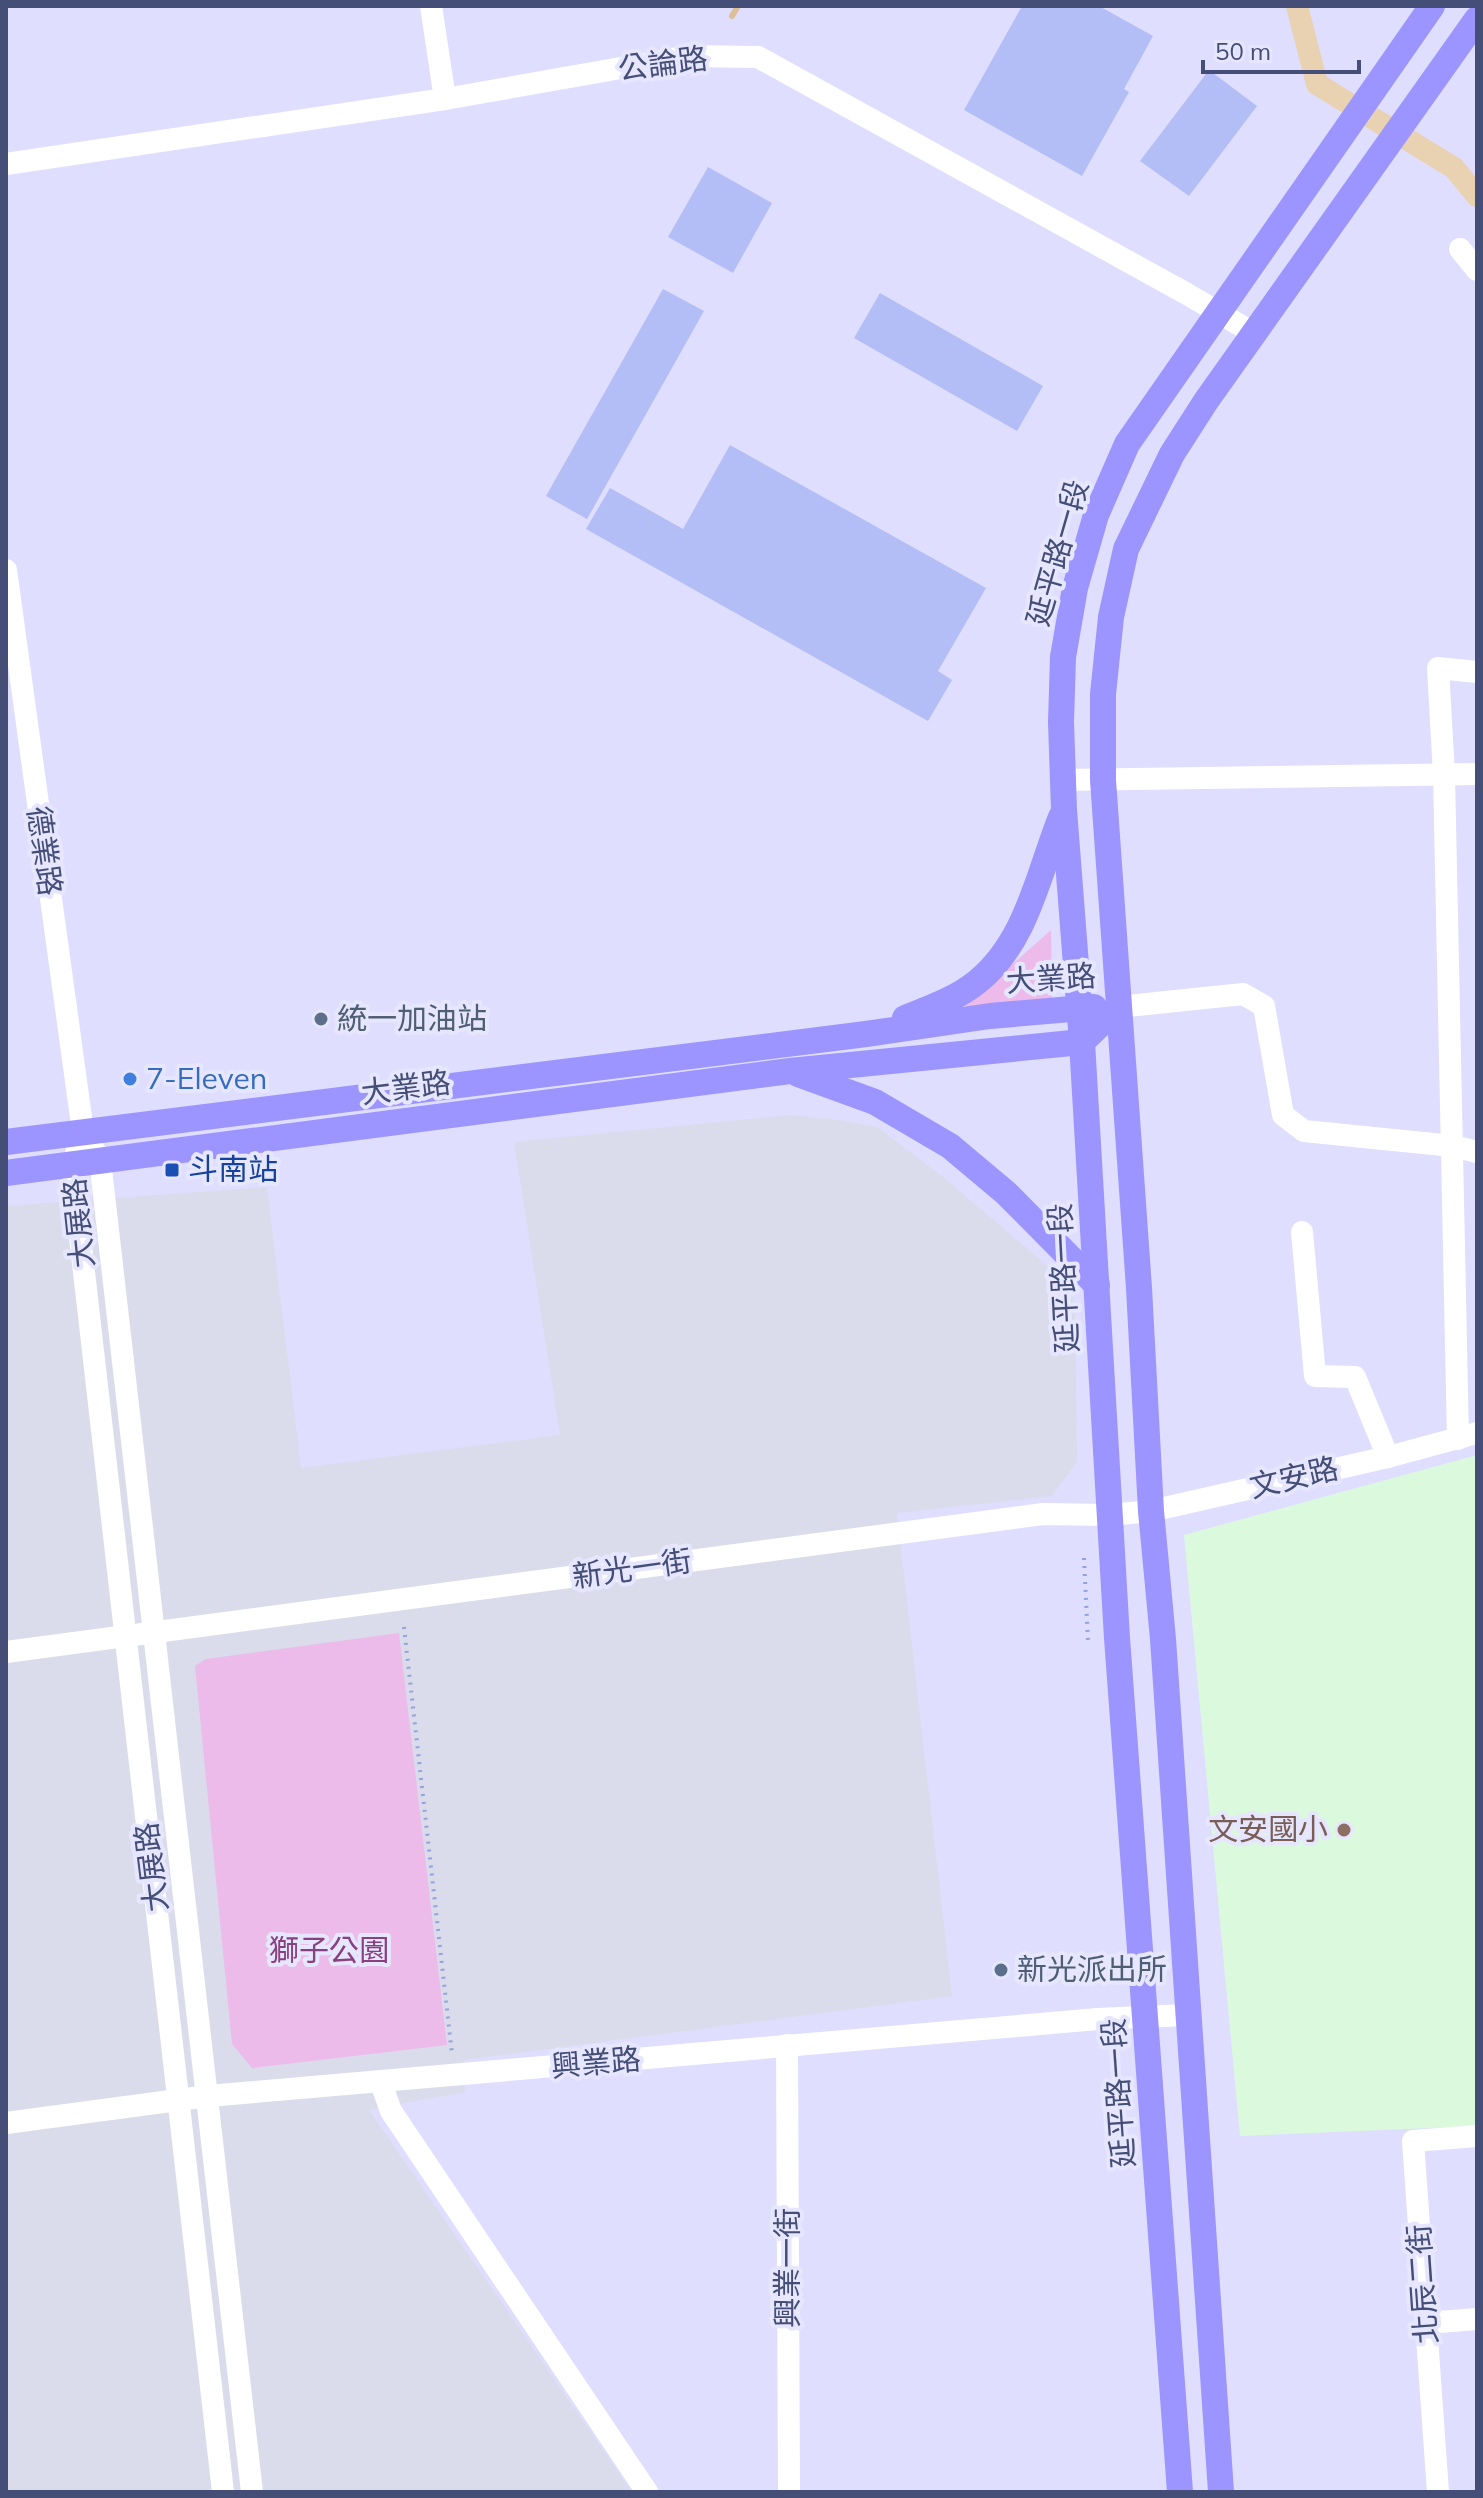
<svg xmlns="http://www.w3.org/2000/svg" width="1483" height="2498" viewBox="0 0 1483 2498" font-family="Mulish,'Noto Sans TC',sans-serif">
  <rect width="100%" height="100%" fill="#dfdefe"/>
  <path fill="#dadceb" d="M790,1115l49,5 38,7 66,50 120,102 12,24 2,159 -25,34 -155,17 55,483 -488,64 1,32 -96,18 263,382h-626v-1286l261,-19 34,281 259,-33 -46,-293z"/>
  <path fill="#dbfadd" d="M1477,1455v671l-237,10 -56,-601z"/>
  <g fill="#ecbbea">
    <path d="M1051,930l1,68 -88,9z"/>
    <path d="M399,1633l48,412 -195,23 -20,-24 -37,-378 11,-7z"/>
  </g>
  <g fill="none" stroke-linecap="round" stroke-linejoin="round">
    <path stroke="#dcc096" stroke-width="6" d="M732,16l6,-10"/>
    <path stroke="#e9d2b1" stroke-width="22" d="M1297,6l20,78 137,84 23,28"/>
  </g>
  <g fill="#b3bdf6">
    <path d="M1022,6h77l54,30 -29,53 5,3 -47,84 -118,-66z"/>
    <path d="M1209,70l48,36 -68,90 -49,-35z"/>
    <path d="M708,167l64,36 -39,70 -65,-36z"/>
    <path d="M663,289l41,22 -117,208 -41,-23z"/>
    <path d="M880,293l163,93 -26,45 -163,-93z"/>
    <path d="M730,445l256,143 -48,83 14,9 -24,41 -342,-192 24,-41 73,41z"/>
  </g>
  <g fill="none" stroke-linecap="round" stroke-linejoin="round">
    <g stroke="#96a2db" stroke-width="4" stroke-dasharray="2 6" stroke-linecap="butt">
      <path d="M1084,1558l4,84"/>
      <path d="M404,1627l48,427"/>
    </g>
    <g stroke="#fff" stroke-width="22">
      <path d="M431,6l14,93"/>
      <path d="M6,164l439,-65 244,-43 69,1 429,237 68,40"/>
      <path d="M1460,249l17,21"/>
      <path d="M6,570l73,533 4,28 17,29 152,1332"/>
      <path d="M1063,780l414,-6"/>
      <path d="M1118,1007l125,-13 21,12 19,109 21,16 149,15 24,6"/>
      <path d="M77,1151l-5,13 7,64 144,1264"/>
      <path d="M1302,1232l13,144 40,1 33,80"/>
      <path d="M1458,1439l-14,-665 -6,-106 39,4"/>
      <path d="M6,1652l1037,-138 66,1 42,-4 237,-54 89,-24"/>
      <path d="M787,2045l2,447"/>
      <path d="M381,2083l10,28 256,381"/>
      <path d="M6,2123l202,-27 890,-77 89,-4"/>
      <path d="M1426,2323l51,-4"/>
      <path d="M1438,2492l-25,-351 64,-5"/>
    </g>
    <g stroke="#9c94ff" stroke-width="26">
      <path d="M905,1018c25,-10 51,-19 72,-36 50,-40 61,-108 84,-165"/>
      <path d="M798,1074l77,28 75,44 56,47 91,92"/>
      <path d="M6,1142l860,-108 124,-18 104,-9"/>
      <path d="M6,1173l784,-102 292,-29 36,-35"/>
      <path d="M1180,2492l-63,-854 -35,-596 -18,-232 -3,-88 2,-65 12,-69 21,-73 31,-71 305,-438"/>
      <path d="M1221,2492l-58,-853 -12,-128 -12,-223 -36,-508v-86l8,-77 15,-68 46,-95 34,-53 271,-382"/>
    </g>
  </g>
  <g fill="#5c6f8a" stroke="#e7e6ff" stroke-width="3">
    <circle cx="321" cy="1019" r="8"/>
    <circle cx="1001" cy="1970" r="8"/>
  </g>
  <circle fill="#3f7fe0" stroke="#e7e6ff" stroke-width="3" cx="130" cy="1079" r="8"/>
  <rect fill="#1a4fb4" stroke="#e7e6ff" stroke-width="3" x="164" y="1162" width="16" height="16" rx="4"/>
  <circle fill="#8d6e63" stroke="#e7e6ff" stroke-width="3" cx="1344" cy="1830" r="8"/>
  <g text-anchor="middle" stroke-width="8" stroke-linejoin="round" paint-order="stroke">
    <g font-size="30" fill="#444e76" stroke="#e7e6ff">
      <text transform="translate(663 64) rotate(-7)" y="10">公論路</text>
      <text transform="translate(1058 553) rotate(-74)" y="10">延平路一段</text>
      <text transform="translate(44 851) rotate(82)" y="10">德業路</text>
      <text transform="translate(1051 979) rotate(-4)" y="10">大業路</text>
      <text transform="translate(406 1088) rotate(-7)" y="10">大業路</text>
      <text transform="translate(79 1223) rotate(-96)" y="10">大展路</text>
      <text transform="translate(1064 1278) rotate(-93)" y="10">延平路一段</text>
      <text transform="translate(1294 1478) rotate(-13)" y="10">文安路</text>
      <text transform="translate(632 1569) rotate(-8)" y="10">新光一街</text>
      <text transform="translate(152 1867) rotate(-97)" y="10">大展路</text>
      <text transform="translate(596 2063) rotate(-5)" y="10">興業路</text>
      <text transform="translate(1119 2093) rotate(-94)" y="10">延平路一段</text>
      <text transform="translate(788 2268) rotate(-90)" y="10">興業一街</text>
      <text transform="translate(1423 2284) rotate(-94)" y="10">北辰二街</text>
    </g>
    <g font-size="30" fill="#4e5e75" stroke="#e7e6ff" text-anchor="start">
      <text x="337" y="1029">統一加油站</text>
      <text x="1017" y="1980">新光派出所</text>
    </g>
    <g font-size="30" fill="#366cbe" stroke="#e7e6ff" text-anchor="start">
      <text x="146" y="1089">7-Eleven</text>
    </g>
    <g font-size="30" fill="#164399" stroke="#e7e6ff" text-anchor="start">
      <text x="188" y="1180">斗南站</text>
    </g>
    <g font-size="30" fill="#785e54" stroke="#e7e6ff" text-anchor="end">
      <text x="1328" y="1840">文安國小</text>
    </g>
    <g font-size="30" fill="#89407e" stroke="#e7e6ff">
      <text x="329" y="1961">獅子公園</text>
    </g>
  </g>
  <rect width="1483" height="2498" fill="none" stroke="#444e76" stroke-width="16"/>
  <path d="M1203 60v12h156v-12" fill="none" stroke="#444e76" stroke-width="4"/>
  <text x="1215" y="60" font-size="24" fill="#444e76" stroke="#e7e6ff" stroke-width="6" paint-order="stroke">50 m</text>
</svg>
